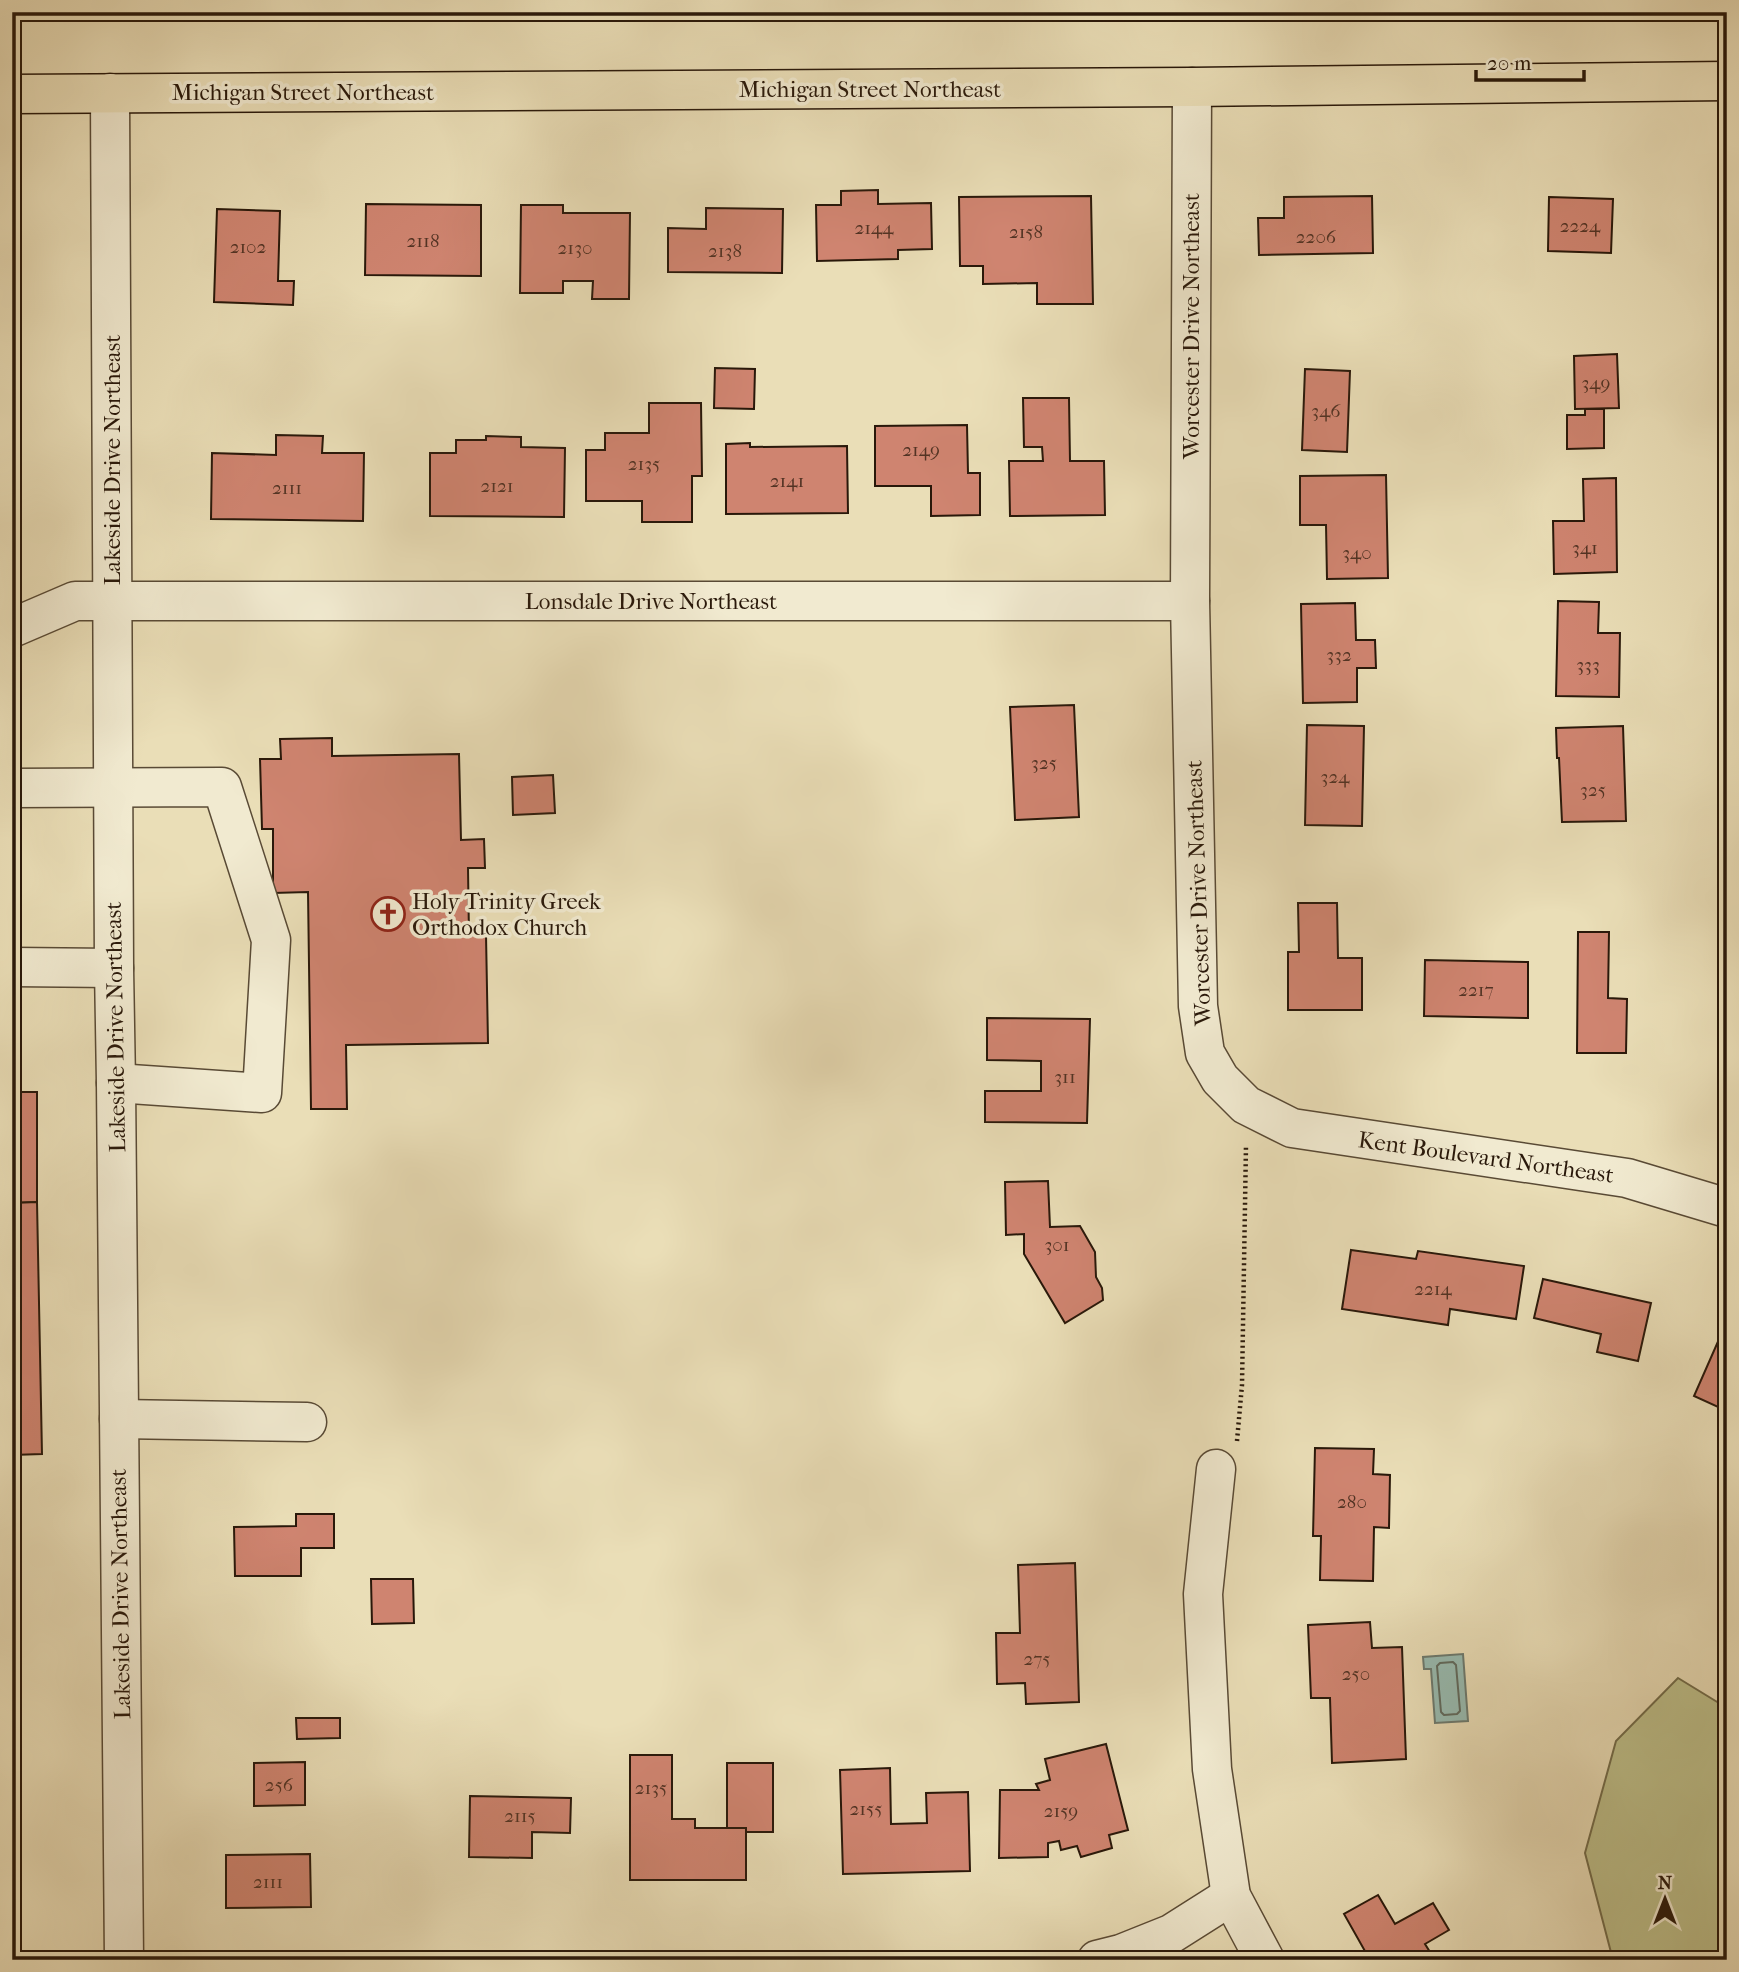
<svg xmlns="http://www.w3.org/2000/svg" width="1739" height="1972" viewBox="0 0 1739 1972" font-family="'IM FELL French Canon',serif">
  <rect width="100%" height="100%" fill="#eadeb7"/>
  <filter id="stains"><feTurbulence type="fractalNoise" baseFrequency=".00286" numOctaves="4"/><feColorMatrix values="0 0 0 0 .2 0 0 0 0 .09 0 0 0 0 .02 0 0 0 .5 -.17"/></filter>
  <radialGradient id="worn" r=".72"><stop offset=".6" stop-color="#630" stop-opacity="0"/><stop offset="1" stop-color="#630" stop-opacity=".3"/></radialGradient>
  <path fill="#bdbf8a" stroke="#736c4a" stroke-width="2" d="M1678,1678l49,30v252h-114l-28,-107 31,-112z"/>
  <path fill="#98bcb2" stroke="#6c7a6f" stroke-width="2" d="M1463,1654l5,67 -33,2 -4,-54h-7l-1,-12z"/>
  <g fill="none" stroke-linecap="round" stroke-linejoin="round">
    <path stroke="#606a5e" stroke-width="2" d="M1453,1662l3,3 4,46 -3,3 -13,1 -3,-3 -4,-46 3,-3z"/>
  </g>
  <g fill="#cf8470" stroke="#29180a" stroke-width="2">
    <path d="M878,190v14l53,-1 1,46 -34,1v9l-81,2 -1,-56h25v-14z"/>
    <path d="M1091,196l2,108h-56v-21l-54,1v-18h-23l-1,-69z"/>
    <path d="M1372,196l1,57 -114,2 -1,-37h26v-21z"/>
    <path d="M1549,197l64,2 -2,54 -63,-2z"/>
    <path d="M366,204l115,1v71l-116,-1z"/>
    <path d="M521,205h42v8h67l-1,86h-37l1,-18h-30v12h-43z"/>
    <path d="M706,208l77,1 -1,64 -114,-1v-44l38,1z"/>
    <path d="M217,209l63,2 -2,70h16l-1,24 -79,-3z"/>
    <path d="M1617,354l2,54 -44,1 -1,-53z"/>
    <path d="M715,368l40,1 -1,40 -40,-1z"/>
    <path d="M1305,369l45,2 -3,81 -45,-2z"/>
    <path d="M1023,398h46l1,63h34l1,54 -95,1 -1,-55h34l-1,-14h-18z"/>
    <path d="M649,403h52l1,73h-10v46h-50v-21h-56v-51h19v-17h44z"/>
    <path d="M1585,409h19v39l-37,1v-34h18z"/>
    <path d="M967,425l1,48h12v42l-49,1v-30h-56v-60z"/>
    <path d="M276,435l47,1 -1,17h42l-1,68 -152,-2 1,-66 64,2z"/>
    <path d="M486,436l35,1v10l44,1 -1,69 -134,-1v-63h26v-13h30z"/>
    <path d="M750,443v4l97,-1 1,67 -122,1v-70z"/>
    <path d="M1386,475l2,103 -61,1 -1,-54h-26v-49z"/>
    <path d="M1616,478l1,94 -63,2 -1,-53h31l-1,-42z"/>
    <rect x="12" y="487" width="4" height="101"/>
    <path d="M1558,601l41,1 -1,31h22l-1,64 -63,-1z"/>
    <path d="M1355,603l1,37h19l1,28h-19v34l-54,1 -2,-99z"/>
    <path d="M1074,705l5,112 -64,3 -5,-113z"/>
    <path d="M1307,725l57,1 -2,100 -57,-1z"/>
    <path d="M1623,726l3,95 -64,1 -3,-64h-2l-1,-30z"/>
    <path d="M332,738v18l127,-2 2,86 23,-1 1,29h-17l1,68 17,-1 2,108 -142,2 1,64h-36l-3,-217 -35,1v-64h-11l-2,-70h21l-1,-20z"/>
    <path d="M553,775l2,38 -42,2 -1,-38z"/>
    <path d="M1298,903h39l1,55h24v52h-74v-58h11z"/>
    <path d="M1578,932h31l-1,66 19,1 -1,54h-49z"/>
    <path d="M1425,960l103,2v56l-104,-2z"/>
    <path d="M987,1018l103,1 -3,104 -102,-1v-31h56v-30l-54,-1z"/>
    <path d="M12,1092h25v110l-25,1z"/>
    <path d="M1048,1181l2,46 30,-1 15,26 1,25 6,11 1,12 -38,23 -41,-69v-20l-18,1 -1,-53z"/>
    <path d="M37,1202l5,252 -30,1v-252z"/>
    <path d="M1351,1250l65,9 2,-8 106,15 -8,53 -66,-10 -2,16 -106,-16z"/>
    <path d="M1543,1279l108,24 -13,58 -41,-9 4,-18 -67,-16z"/>
    <path d="M1720,1337l7,2v63l-6,-3 -3,8 -24,-11z"/>
    <path d="M1315,1448l59,1 -1,25 17,1 -1,53 -15,-1 -1,54 -53,-1 1,-44h-8z"/>
    <path d="M296,1514h38v34h-33v28h-66l-1,-49 62,-1z"/>
    <path d="M1075,1563l4,139 -53,2 -1,-21 -28,1 -1,-51h24l-2,-68z"/>
    <path d="M371,1579h42l1,44 -42,1z"/>
    <path d="M1370,1622l2,26 30,-1 4,112 -74,4 -2,-65h-19l-3,-73z"/>
    <path d="M296,1718h44v20l-43,1z"/>
    <path d="M1106,1744l22,86 -19,5 3,13 -31,9 -4,-11 -16,4 -2,-9 -11,2v14l-49,1 1,-68h39l-3,-6 14,-4 -5,-21z"/>
    <path d="M630,1755h42v64h23v9h51v52h-116z"/>
    <path d="M305,1762v43l-51,1v-43z"/>
    <path d="M727,1763h46v69h-27v-4h-19z"/>
    <path d="M890,1768l1,56 36,-1 -1,-30 42,-1 2,79 -127,3 -3,-104z"/>
    <path d="M470,1796l101,2 -1,35 -38,-1v26l-63,-1z"/>
    <path d="M310,1854l1,53 -85,1v-53z"/>
    <path d="M1378,1895l17,29 38,-21 16,27 -24,14 10,16h-65l-26,-46z"/>
  </g>
  <g fill="none" stroke-linecap="round" stroke-linejoin="round">
    <g stroke="#594a35" stroke-width="41">
      <g id="minor">
        <path d="M1192,87l-2,514 8,405 7,47 15,26 26,26 46,23 335,50 100,30"/>
        <path d="M110,93l4,875 2,115 8,877"/>
        <path d="M12,628l63,-27h1115"/>
        <path d="M12,788l210,-1 49,153 -9,153 -146,-10"/>
        <path d="M12,967l102,1"/>
        <path d="M119,1419l188,3"/>
        <path d="M1216,1469l-13,125 9,175 19,127 34,64"/>
        <path d="M1097,1960l24,-6 50,-20 60,-38"/>
      </g>
    </g>
    <g stroke="#29180a" stroke-width="41">
      <path id="major" d="M12,94l1180,-7 535,-6"/>
    </g>
    <path stroke="#29180a" stroke-width="4.5" stroke-dasharray="2 3.5" stroke-linecap="butt" d="M1237,1441l5,-56 4,-240"/>
    <use href="#minor" stroke="#f1ead0" stroke-width="38"/>
    <use href="#major" stroke="#eadeb7" stroke-width="38"/>
  </g>
  <defs>
    <g id="church-ring" transform="scale(1.75)"><circle r="9.5" fill="#f1ead0" stroke="#8f2418" stroke-width="1.5"/><path d="M-1.2-6h2.4v3.5h3.3v2.4h-3.3V6h-2.4V-.1h-3.3v-2.4h3.3Z" fill="#8f2418"/></g>
  </defs>
  <g fill-rule="evenodd">
    <use href="#church-ring" x="388" y="914"/>
  </g>
  <g text-anchor="middle" stroke-width="7" stroke-linejoin="round" paint-order="stroke">
    <g font-size="19" fill="#523324">
      <text x="1580" y="232">2224</text>
      <text x="874" y="234">2144</text>
      <text x="1026" y="238">2158</text>
      <text x="1316" y="243">2206</text>
      <text x="423" y="247">2118</text>
      <text x="248" y="253">2102</text>
      <text x="575" y="254">2130</text>
      <text x="725" y="257">2138</text>
      <text x="1596" y="389">349</text>
      <text x="1326" y="417">346</text>
      <text x="921" y="456">2149</text>
      <text x="644" y="470">2135</text>
      <text x="787" y="487">2141</text>
      <text x="497" y="492">2121</text>
      <text x="287" y="494">2111</text>
      <text x="1585" y="554">341</text>
      <text x="1357" y="559">340</text>
      <text x="1339" y="661">332</text>
      <text x="1588" y="671">333</text>
      <text x="1044" y="769">325</text>
      <text x="1335" y="783">324</text>
      <text x="1593" y="796">325</text>
      <text x="1476" y="996">2217</text>
      <text x="1065" y="1083">311</text>
      <text x="1057" y="1251">301</text>
      <text x="1433" y="1295">2214</text>
      <text x="1352" y="1508">280</text>
      <text x="1037" y="1665">275</text>
      <text x="1356" y="1680">250</text>
      <text x="279" y="1791">256</text>
      <text x="651" y="1794">2135</text>
      <text x="866" y="1815">2155</text>
      <text x="1061" y="1817">2159</text>
      <text x="520" y="1822">2115</text>
      <text x="268" y="1888">2111</text>
    </g>
    <g font-size="23" fill="#29180a" stroke="#f1ead0">
      <text x="870" y="97">Michigan Street Northeast</text>
      <text x="303" y="100">Michigan Street Northeast</text>
      <text transform="translate(1191 326) rotate(-90)" y="8">Worcester Drive Northeast</text>
      <text transform="translate(112 460) rotate(-90)" y="8">Lakeside Drive Northeast</text>
      <text x="651" y="609">Lonsdale Drive Northeast</text>
      <text transform="translate(1198 893) rotate(-92)" y="8">Worcester Drive Northeast</text>
      <text transform="translate(115 1027) rotate(-91)" y="8">Lakeside Drive Northeast</text>
      <text transform="translate(1486 1157) rotate(8)" y="8">Kent Boulevard Northeast</text>
      <text transform="translate(120 1594) rotate(-91)" y="8">Lakeside Drive Northeast</text>
    </g>
    <g font-size="23" fill="#29180a" stroke="#f1ead0" text-anchor="start">
      <text x="412" y="909">Holy Trinity Greek<tspan x="412" dy="26">Orthodox Church</tspan></text>
    </g>
  </g>
  <rect width="1739" height="1972" fill="none" stroke="#eadeb7" stroke-width="42"/>
  <rect x="14" y="14" width="1711" height="1944" fill="none" stroke="#29180a" stroke-width="3.5"/>
  <rect x="21" y="21" width="1697" height="1930" fill="none" stroke="#29180a" stroke-width="2"/>
  <g transform="translate(1665 1899)" stroke="#f1ead0" stroke-width="5" paint-order="stroke">
  <path d="M0-5L12 26L0 18L-12 26Z" fill="#29180a"/>
  <text y="-10" font-size="19" font-weight="bold" text-anchor="middle" fill="#29180a">N</text>
  </g>
  <path d="M1476 70v10h108v-10" fill="none" stroke="#29180a" stroke-width="3.5"/>
  <text x="1487" y="70" font-size="21" fill="#29180a" stroke="#f1ead0" stroke-width="5" paint-order="stroke">20 m</text>
  <rect width="100%" height="100%" filter="url(#stains)"/>
  <rect width="100%" height="100%" fill="url(#worn)"/>
</svg>
